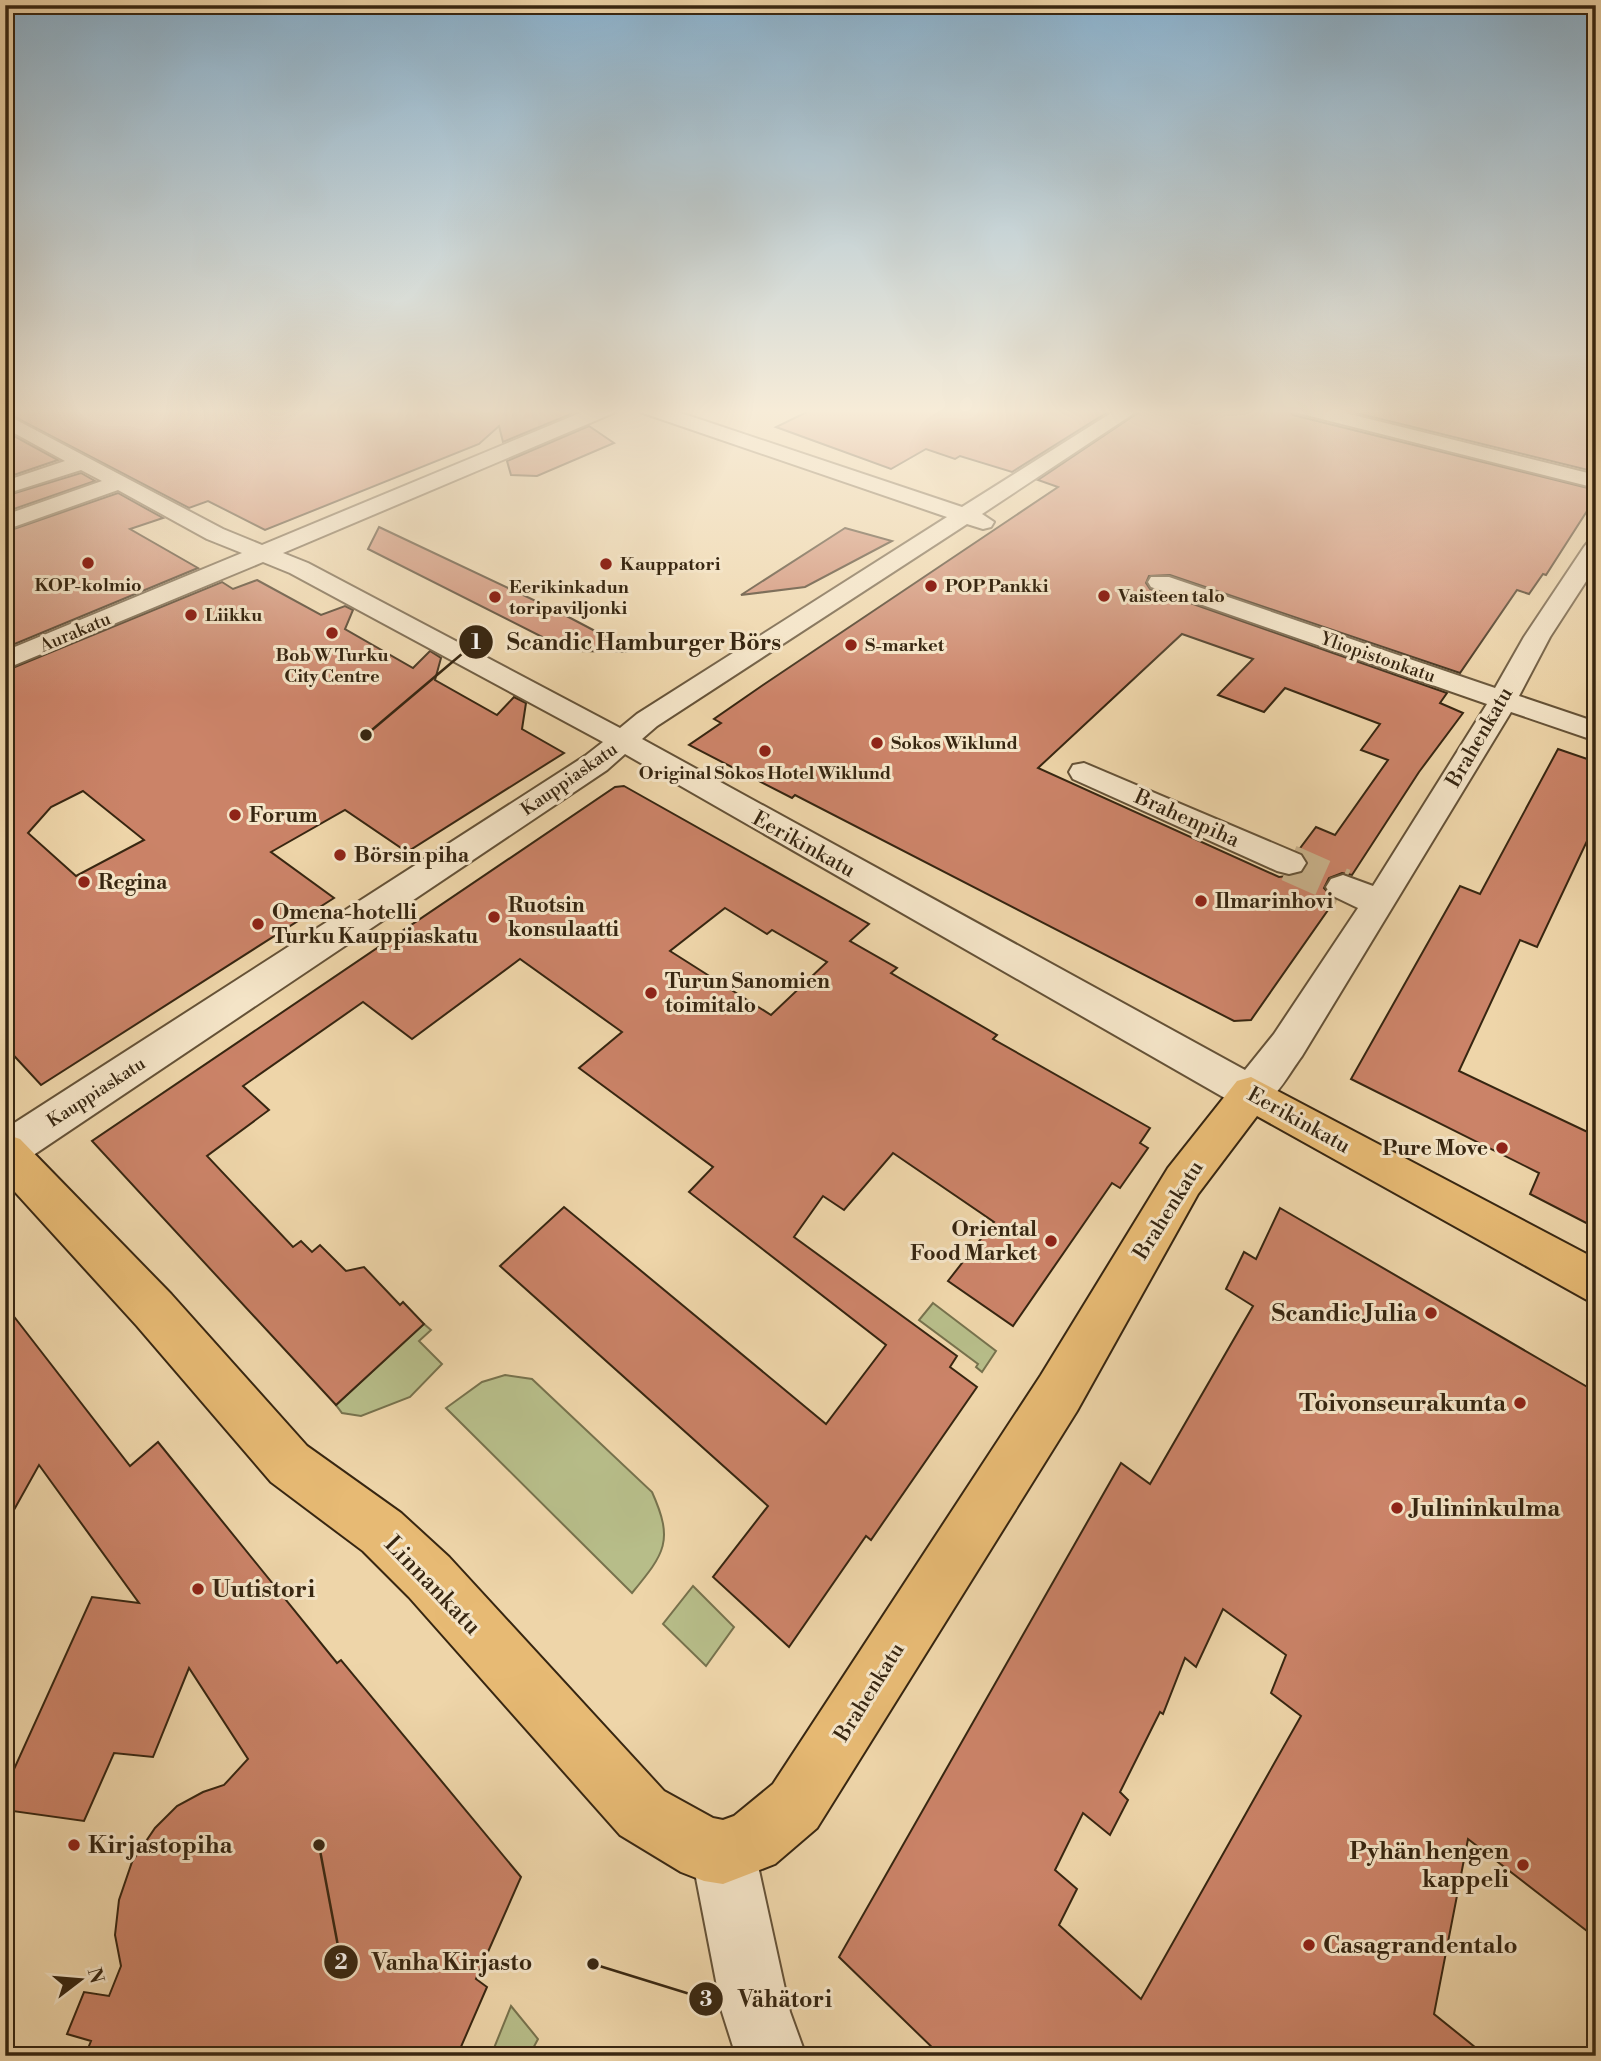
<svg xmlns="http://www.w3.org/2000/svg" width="1601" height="2061" viewBox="0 0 1601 2061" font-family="'Libre Bodoni',serif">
  <rect width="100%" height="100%" fill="#eed5a9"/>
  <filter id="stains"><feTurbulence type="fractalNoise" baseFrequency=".00286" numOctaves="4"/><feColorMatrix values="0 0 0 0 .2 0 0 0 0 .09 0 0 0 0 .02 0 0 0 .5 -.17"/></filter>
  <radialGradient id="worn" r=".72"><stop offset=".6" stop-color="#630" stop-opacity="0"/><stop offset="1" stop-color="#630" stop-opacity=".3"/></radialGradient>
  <g fill="#b7bd89" stroke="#77724d" stroke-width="2">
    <path d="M933,1303l63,48 -14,21 -6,-5 2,-3 -59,-44z"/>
    <path d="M424,1324l7,6 -12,11 23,23 -32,33 -49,19 -19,-3 -6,-8z"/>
    <path d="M505,1375l27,4 120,113c22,49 13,61 -20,101l-186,-185 36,-26z"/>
    <path d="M693,1586l41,41 -28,39 -43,-42z"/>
    <path d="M511,2006l27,33 -9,17h-27l-8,-8z"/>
  </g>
  <g fill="#cb8368" stroke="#372611" stroke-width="2" fill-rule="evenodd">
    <path d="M5,408h558l8,6 -68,28 -4,-16 -20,18 -214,86 -57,-29 -19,7 -184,-96z"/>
    <path d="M815,408h299l-102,64 -52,-16 -5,3 -29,-10 -35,20 -115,-42z"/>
    <path d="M1145,408h28l16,4 6,-4h93l5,7 303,75v7l-50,78 -3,-1 -14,20 -12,-4 -57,83 -290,-98 -21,1 -3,7 4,6 297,104 -7,10 23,10 -44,59 -67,103 -10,-2 -13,5 -5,10 11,12 -84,120 -17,1 -439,-226 -3,3 -103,-53 32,-22 -7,-4 49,-34 295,-198 -20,-7zM1182,634l71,25 -35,36 46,17 21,-24 95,36 -19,26 27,10 -53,75 -19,-8 -18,24 10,11 -6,12 -23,3 -241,-109z"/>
    <path d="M1336,408h260v64z"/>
    <path d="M589,426l25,17 -77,33 -26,-1 -4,-14z"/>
    <path d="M5,431l53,29 -53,18z"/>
    <path d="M81,473l14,8 -90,31v-16z"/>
    <path d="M118,493l45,25 -33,11 68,39 -193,80v-116z"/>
    <path d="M379,527l180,85 76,40 -60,-1 -13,-4 -194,-98z"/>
    <path d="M845,528l47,13 -87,46 -64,8z"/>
    <path d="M257,580l64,35 24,-9 8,4 -8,19 68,39 17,-17 11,7 -6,22 62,35 17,-18 12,6 -4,26 42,24 -157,99 -62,-42 -74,42 63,46 -293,187 -36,-39v-375l217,-89 11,7zM83,791l61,49 -68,36 -48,-43 23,-26z"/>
    <path d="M1558,749l38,13v60l-59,125 -17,-7 -61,131 137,65v92l-66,-34 9,-21 -188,-94 109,-193 20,8z"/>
    <path d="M624,786l245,138 -19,17 47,27 -6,5 106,62 -4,4 157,89 -10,15 8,5 -28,40 -8,-5 -99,143 -65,-45 46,-59 -101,-69 -49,57 -21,-14 -29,41 163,119 -7,11 27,20 -106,153 -5,-4 -77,111 -76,-70 55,-71 -268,-240 64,-59 262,217 60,-79 -197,-153 24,-25 -134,-99 43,-36 -102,-73 -108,80 -49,-37 -120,84 26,24 -62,46 86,91 8,-6 11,11 8,-7 26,26 18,-4 36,38 3,-3 21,22 -88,81 -244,-264 523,-354zM725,908l42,26 5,-4 55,32 -56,53 -101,-64z"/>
    <path d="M1280,1208l316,184v546l-128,-99 -34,175 52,42h-545l-102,-99 282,-494 29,21 103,-178 -27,-17 18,-37 12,7zM1223,1609l63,46 -15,38 30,23 -160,283 -82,-74 18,-36 -22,-19 28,-57 27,22 18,-35 -8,-8 40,-80 3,2 22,-56 11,9z"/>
    <path d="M5,1305l125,161 28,-24 179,221 4,-3 180,217 -45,102 11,8 -30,69h-372l6,-15 -24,-7 17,-42 25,4 12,-30 -6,-31 4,-35 13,-38 23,-34 22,-22 26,-14 21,-7 24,-26 -59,-91 -36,89 -39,-4 -30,68 -79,-11v-21l87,-192 47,6 -100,-138 -34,61z"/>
  </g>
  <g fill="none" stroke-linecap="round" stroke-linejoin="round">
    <path stroke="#c9b28b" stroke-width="37" stroke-dasharray="37 18" stroke-linecap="butt" d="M1289,863l54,24"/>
    <g stroke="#655237" stroke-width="4">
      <g id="minor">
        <path d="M592,408h27l-3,4 -333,141 25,10 312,165 17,-14 310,-197 -307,-105 -3,-4h29l296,99 157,-99h23l-160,106 12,8 -3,5 -8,2 -16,-5 -310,202 -15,13 603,331 29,-36 84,-126 -27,-13 -5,-8 5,-8 12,-4 30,11 114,-182 -336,-117 -3,-5 3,-5h18l326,111 29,-51 60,-90 4,-5 8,-2v26l-46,71 -31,59 77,26v19l-85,-29 -209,344c-18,24 -32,60 -65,49l-612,-351 -18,16 -587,394 -15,5v-40l580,-373 18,-14 -313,-169 -27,-11 -258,107v-18l237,-98 -35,-14 -89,-49 -113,40v-15l97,-34 -21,-11 -76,24v-13l60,-20 -60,-33v-14l218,115 39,16z"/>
        <path d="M1291,408h34l271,67v13l-302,-76z"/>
        <path d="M1084,763l217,92 5,8 -5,8 -12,3 -12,-3 -204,-92 -4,-7 4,-7z"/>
        <path d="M723,1820l23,9 9,23 35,160 16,44h-70l-14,-44 -31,-160 9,-23z"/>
      </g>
    </g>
    <g stroke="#372611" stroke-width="4">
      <path id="major" d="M1251,1077l345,182v46l-339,-189 -59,78 -121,217 -260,417 -42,36 -52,20 -19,-3 -23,-9 -61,-37 -211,-238 -46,-46 -92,-69 -134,-156 -132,-145v-47l15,5 151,155 136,152 94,67 48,44 215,234 49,27 10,2 11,-4 39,-32 268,-409 127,-207 69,-87z"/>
    </g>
    <use href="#minor" fill="#f4e4c7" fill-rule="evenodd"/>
    <use href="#major" fill="#e7ba74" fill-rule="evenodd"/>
  </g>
  <linearGradient id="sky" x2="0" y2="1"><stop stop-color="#8bb5d3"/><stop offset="0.59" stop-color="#f7ecd8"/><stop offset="1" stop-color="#f7ecd8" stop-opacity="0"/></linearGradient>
  <rect width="1601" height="697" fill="url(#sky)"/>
  <g fill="#8f2418" stroke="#f4e4c7" stroke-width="2.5">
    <circle cx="88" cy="563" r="7"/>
    <circle cx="606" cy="564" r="7"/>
    <circle cx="931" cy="586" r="7"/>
    <circle cx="1104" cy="596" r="7"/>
    <circle cx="495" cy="597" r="7"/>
    <circle cx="191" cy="615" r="7"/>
    <circle cx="332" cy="633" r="7"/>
    <circle cx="851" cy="645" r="7"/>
    <circle cx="877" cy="743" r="7"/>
    <circle cx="765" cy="751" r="7"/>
    <circle cx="235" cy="815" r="7"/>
    <circle cx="340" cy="855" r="7"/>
    <circle cx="84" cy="882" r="7"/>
    <circle cx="1201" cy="901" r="7"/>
    <circle cx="494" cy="917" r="7"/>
    <circle cx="258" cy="924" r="7"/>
    <circle cx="651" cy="993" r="7"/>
    <circle cx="1502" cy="1148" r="7"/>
    <circle cx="1051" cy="1241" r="7"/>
    <circle cx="1431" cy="1313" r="7"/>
    <circle cx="1520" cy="1403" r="7"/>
    <circle cx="1397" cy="1508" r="7"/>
    <circle cx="198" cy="1589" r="7"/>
    <circle cx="74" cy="1845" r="7"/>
    <circle cx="1523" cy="1865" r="7"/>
    <circle cx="1309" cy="1945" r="7"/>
  </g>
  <g text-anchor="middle" stroke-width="6" stroke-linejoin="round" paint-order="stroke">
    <g font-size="18" font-weight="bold" fill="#372611" stroke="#f4e4c7" text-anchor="start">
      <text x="620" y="570">Kauppatori</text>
      <text x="88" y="591" text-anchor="middle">KOP-kolmio</text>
      <text x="945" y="592">POP Pankki</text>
      <text x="509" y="593">Eerikinkadun<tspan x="509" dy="21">toripaviljonki</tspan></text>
      <text x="1118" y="602">Vaisteen talo</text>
      <text x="205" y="621">Liikku</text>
      <text x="865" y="651">S-market</text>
      <text x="332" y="661" text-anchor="middle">Bob W Turku<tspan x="332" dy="21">City Centre</tspan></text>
      <text x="891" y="749">Sokos Wiklund</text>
      <text x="765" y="779" text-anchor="middle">Original Sokos Hotel Wiklund</text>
    </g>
    <g font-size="18" fill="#372611" stroke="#f4e4c7">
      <text transform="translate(75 632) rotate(-23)" y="6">Aurakatu</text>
      <text transform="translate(1378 657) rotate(19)" y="6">Yliopistonkatu</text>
      <text transform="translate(569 779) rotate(-35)" y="6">Kauppiaskatu</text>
      <text transform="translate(96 1092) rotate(-33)" y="6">Kauppiaskatu</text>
    </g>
    <g font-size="21" fill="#372611" stroke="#f4e4c7">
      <text transform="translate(1479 737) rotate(-60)" y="7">Brahenkatu</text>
      <text transform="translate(1187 818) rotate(24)" y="7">Brahenpiha</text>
      <text transform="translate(804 844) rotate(29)" y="7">Eerikinkatu</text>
      <text transform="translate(1299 1120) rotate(29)" y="7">Eerikinkatu</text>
      <text transform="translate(1168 1210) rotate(-58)" y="7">Brahenkatu</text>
      <text transform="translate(869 1692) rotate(-58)" y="7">Brahenkatu</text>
    </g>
    <g font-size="21" font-weight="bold" fill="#372611" stroke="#f4e4c7" text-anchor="start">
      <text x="249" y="822">Forum</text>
      <text x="354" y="862">Börsin piha</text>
      <text x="98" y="889">Regina</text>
      <text x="1215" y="908">Ilmarinhovi</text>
      <text x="508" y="912">Ruotsin<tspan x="508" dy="24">konsulaatti</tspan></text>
      <text x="272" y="919">Omena-hotelli<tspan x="272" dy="24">Turku Kauppiaskatu</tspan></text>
      <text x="665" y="988">Turun Sanomien<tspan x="665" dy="24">toimitalo</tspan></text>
      <text x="1488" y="1155" text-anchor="end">Pure Move</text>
      <text x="1037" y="1236" text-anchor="end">Oriental<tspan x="1037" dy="24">Food Market</tspan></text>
    </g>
    <g font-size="24" font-weight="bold" fill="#372611" stroke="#f4e4c7" text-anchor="start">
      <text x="1417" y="1321" text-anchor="end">Scandic Julia</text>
      <text x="1506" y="1411" text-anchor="end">Toivonseurakunta</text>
      <text x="1411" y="1516">Julininkulma</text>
      <text x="212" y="1597">Uutistori</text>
      <text x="88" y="1853">Kirjastopiha</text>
      <text x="1509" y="1859" text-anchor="end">Pyhän hengen<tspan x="1509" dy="28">kappeli</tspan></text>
      <text x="1323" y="1953">Casagrandentalo</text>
    </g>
    <g font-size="24" fill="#372611" stroke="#f4e4c7">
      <text transform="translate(433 1585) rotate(46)" y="8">Linnankatu</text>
    </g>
  </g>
  <path fill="none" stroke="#372611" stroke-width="2.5" d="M366 735L476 642M319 1845L341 1962M593 1964L706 1999"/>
  <g fill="#372611" stroke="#f4e4c7" stroke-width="2.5">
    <circle cx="366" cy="735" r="7"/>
    <circle cx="319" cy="1845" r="7"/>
    <circle cx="593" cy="1964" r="7"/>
    <circle cx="476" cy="642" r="18"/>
    <circle cx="341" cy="1962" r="18"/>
    <circle cx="706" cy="1999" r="18"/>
  </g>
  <g font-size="21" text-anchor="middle" font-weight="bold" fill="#fff">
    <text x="476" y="649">1</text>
    <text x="341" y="1969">2</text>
    <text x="706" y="2006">3</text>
  </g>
  <g font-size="23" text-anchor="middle" font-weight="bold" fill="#372611" stroke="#f4e4c7" stroke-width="6" stroke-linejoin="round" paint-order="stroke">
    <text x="644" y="650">Scandic Hamburger Börs</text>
    <text x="452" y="1970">Vanha Kirjasto</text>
    <text x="785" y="2007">Vähätori</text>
  </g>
  <rect width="1601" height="2061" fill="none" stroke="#eed5a9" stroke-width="28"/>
  <rect x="7" y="7" width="1587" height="2047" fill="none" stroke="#372611" stroke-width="3.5"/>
  <rect x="14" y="14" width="1573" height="2033" fill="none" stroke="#372611" stroke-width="2"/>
  <g transform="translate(80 1980) rotate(74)" stroke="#f4e4c7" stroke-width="5" paint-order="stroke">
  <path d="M0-5L12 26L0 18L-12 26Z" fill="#372611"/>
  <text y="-10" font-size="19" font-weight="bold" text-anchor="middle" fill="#372611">N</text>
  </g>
  <rect width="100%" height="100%" filter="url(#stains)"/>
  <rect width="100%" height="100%" fill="url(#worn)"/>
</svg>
